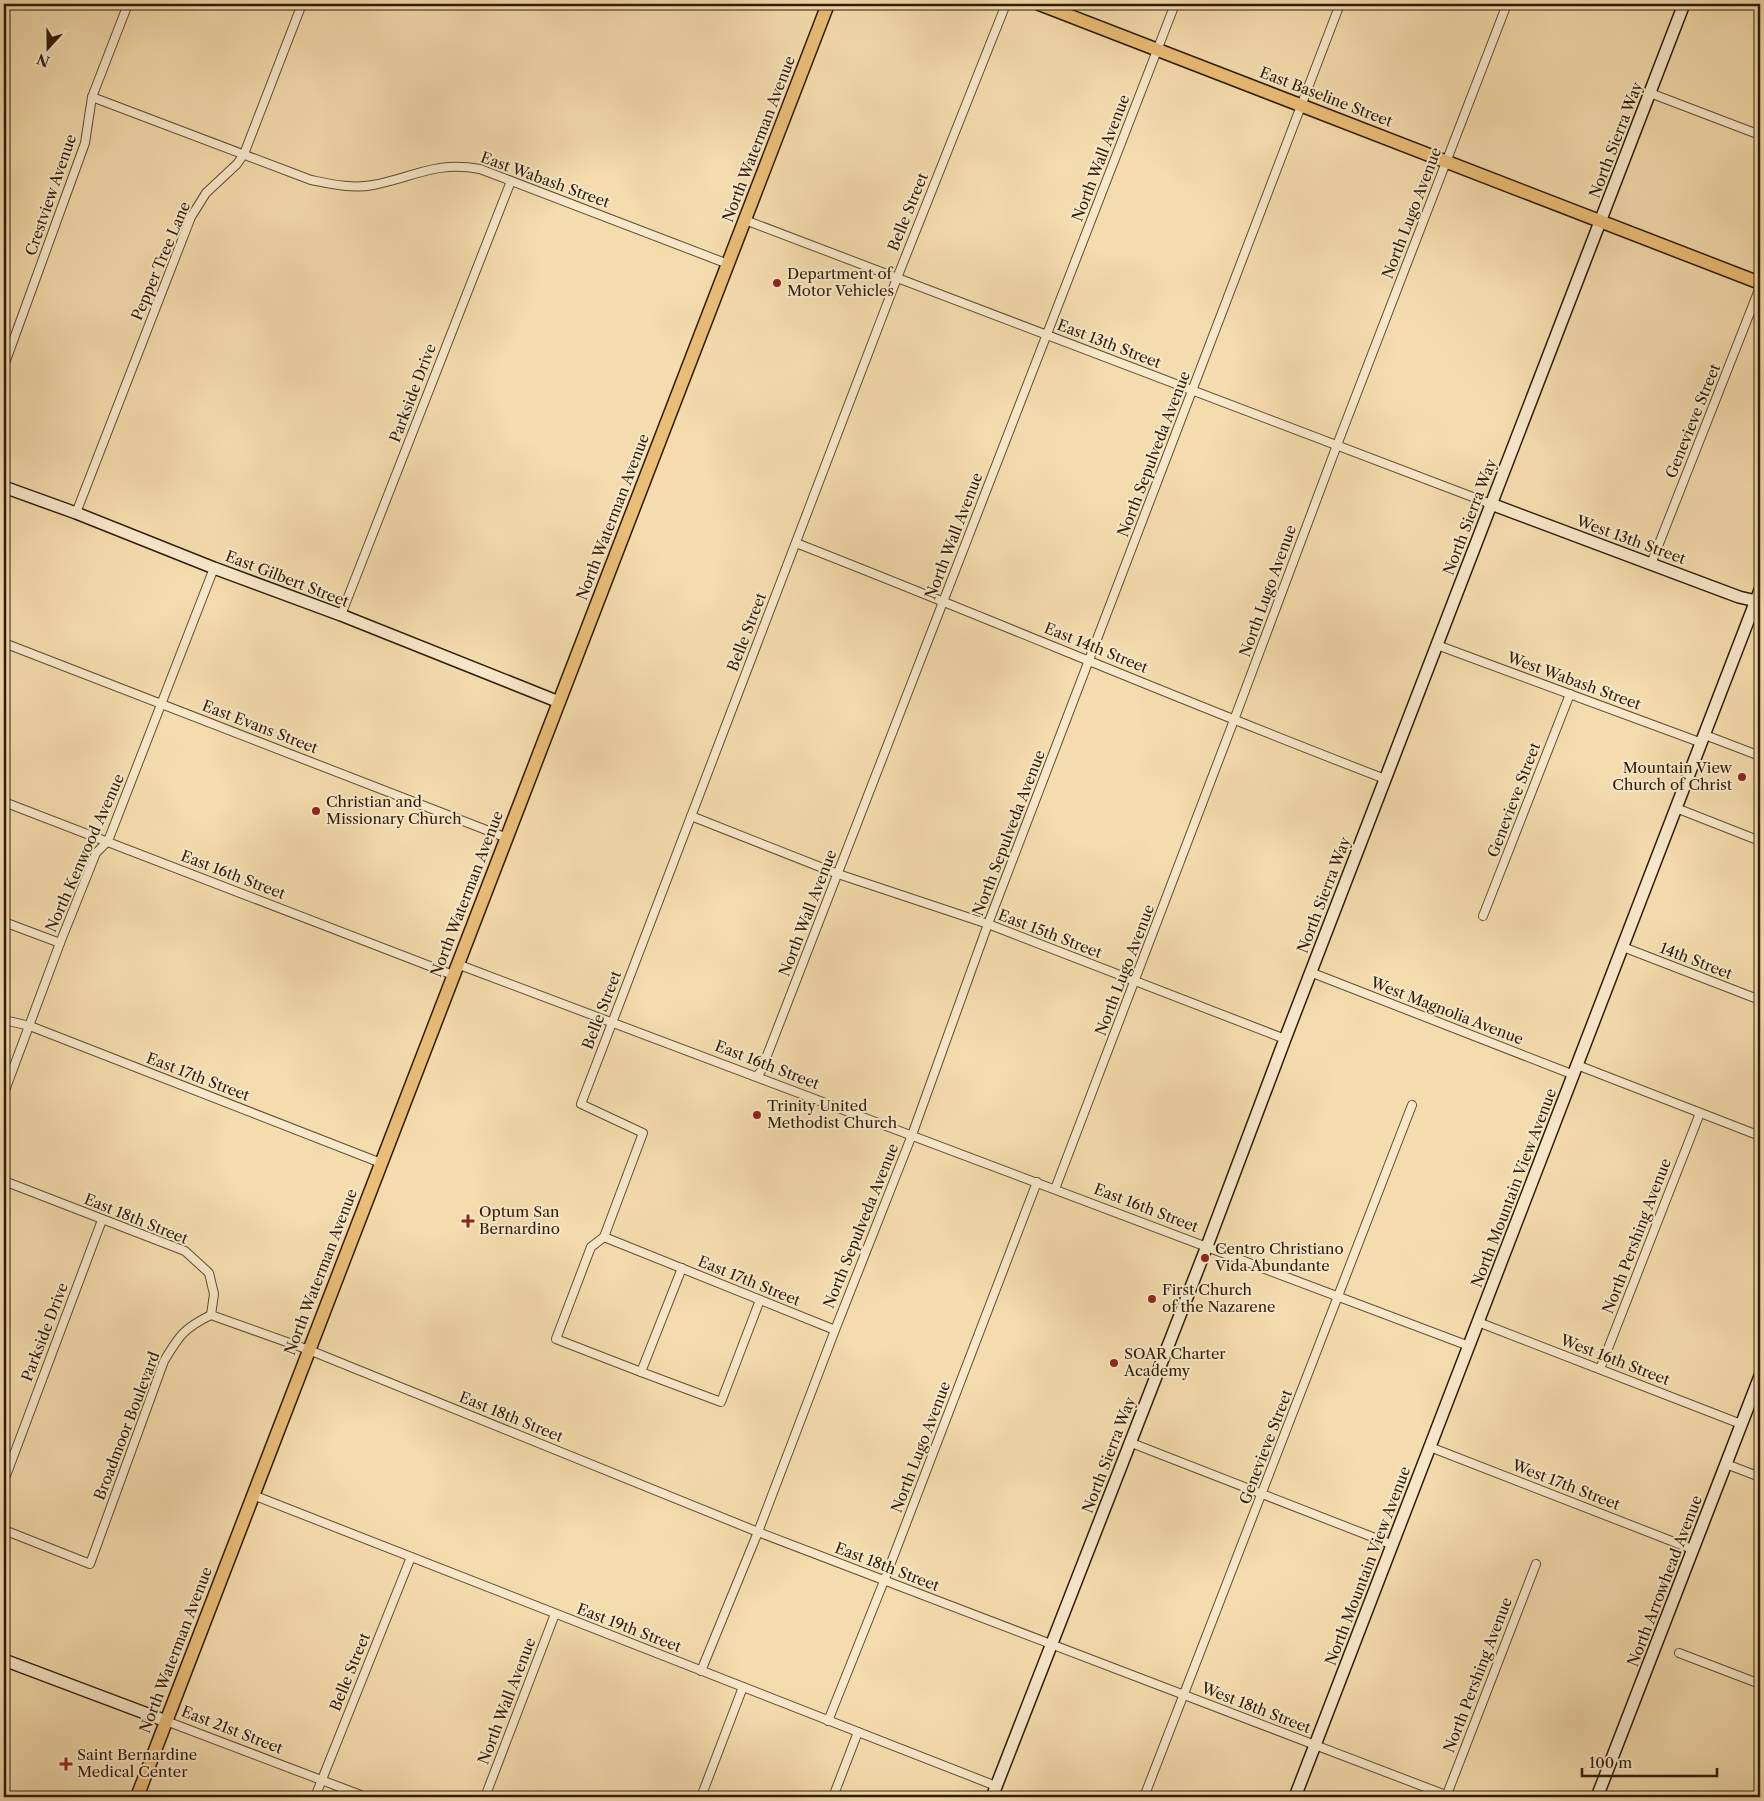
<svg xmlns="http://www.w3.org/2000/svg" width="1764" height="1801" viewBox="0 0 1764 1801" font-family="'Libre Caslon Text',serif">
  <rect width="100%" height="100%" fill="#f5dcae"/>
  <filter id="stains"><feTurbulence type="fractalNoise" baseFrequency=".004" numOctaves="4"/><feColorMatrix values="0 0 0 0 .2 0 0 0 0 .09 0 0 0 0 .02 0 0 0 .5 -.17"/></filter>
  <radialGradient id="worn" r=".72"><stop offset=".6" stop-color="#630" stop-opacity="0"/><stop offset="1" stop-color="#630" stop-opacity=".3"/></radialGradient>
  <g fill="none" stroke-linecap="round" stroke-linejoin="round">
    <g stroke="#604c2f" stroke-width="10">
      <g id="street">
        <path d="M1650,93l110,42"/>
        <path d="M92,97l219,83c20,4 42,9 62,5 42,-8 61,-24 107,-16l248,95"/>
        <path d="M745,220l746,284"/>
        <path d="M4,366l81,-223 7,-46 36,-93"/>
        <path d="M76,513l115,-296 15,-24 31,-29 7,-10 58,-150"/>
        <path d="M796,543c197,77 391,160 589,236"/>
        <path d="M1651,564l109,-277"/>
        <path d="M341,615l170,-434"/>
        <path d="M4,643l503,195"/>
        <path d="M1437,645l265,98"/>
        <path d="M1705,735l55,21"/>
        <path d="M4,802l449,173"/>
        <path d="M1676,808l84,33"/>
        <path d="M691,816l147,58 150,50 297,115"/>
        <path d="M1483,916l87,-222"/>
        <path d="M4,922l56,21"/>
        <path d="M1623,947l137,53"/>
        <path d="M457,964l1012,382"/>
        <path d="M1310,972l264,103"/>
        <path d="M4,1020l26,6 351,137"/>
        <path d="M1577,1065l183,71"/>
        <path d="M757,1076l4,-5 414,-1067"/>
        <path d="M4,1093l56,-150 36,-90 12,-12 106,-273"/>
        <path d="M4,1181l181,70 24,22 5,21 -3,21 98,35 449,182 693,265"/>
        <path d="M1055,1189l179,-469 103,-275 170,-441"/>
        <path d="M604,1237l39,-104 -62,-29 316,-826 109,-274"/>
        <path d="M604,1237l231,93"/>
        <path d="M604,1237l-13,10 -35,92 85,33"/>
        <path d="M682,1268l-41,104 80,30 39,-102"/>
        <path d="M1478,1322l263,102"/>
        <path d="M1600,1369l100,-256"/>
        <path d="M1129,1442l264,103"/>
        <path d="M1430,1447l262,102"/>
        <path d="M1726,1464l34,13"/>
        <path d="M4,1481l98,-261"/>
        <path d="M253,1495l743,291"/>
        <path d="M4,1530l86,34 74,-203c15,-25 20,-33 47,-46"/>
        <path d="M1679,1653l81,31"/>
        <path d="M701,1671l57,-139 77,-202 77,-195 76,-211 352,-920"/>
        <path d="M166,1721l200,76"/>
        <path d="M828,1721l56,-140 153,-399"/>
        <path d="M315,1797l96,-240"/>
        <path d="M485,1797l70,-183"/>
        <path d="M701,1797l42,-110"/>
        <path d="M833,1797l25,-65"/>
        <path d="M1144,1797l268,-692"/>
        <path d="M1446,1797l90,-233"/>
      </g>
    </g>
    <g stroke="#2f1c05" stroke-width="14">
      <g id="secondary">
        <path d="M4,487l72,26 138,55 127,47 218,87"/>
        <path d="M1491,504l248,93 21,5"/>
        <path d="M4,1660l162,61"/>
        <path d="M992,1797l215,-551 78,-207 399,-1035"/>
        <path d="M1295,1797l465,-1207"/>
        <path d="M1597,1797l163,-421"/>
      </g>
    </g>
    <g stroke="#2f1c05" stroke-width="15">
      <g id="primary">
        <path d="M1039,4l721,279"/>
        <path d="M137,1797l691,-1793"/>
      </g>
    </g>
    <use href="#street" stroke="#f8e8ca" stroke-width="8"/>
    <use href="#secondary" stroke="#f8e8ca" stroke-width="11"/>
    <use href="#primary" stroke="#eabe77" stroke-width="12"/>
  </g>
  <g fill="#8f2418" stroke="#f8e8ca" stroke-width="2">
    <circle cx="777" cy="283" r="5"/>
    <circle cx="1742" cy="777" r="5"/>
    <circle cx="316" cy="811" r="5"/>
    <circle cx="757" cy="1115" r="5"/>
    <path d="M465.5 1213.5h5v5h5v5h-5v5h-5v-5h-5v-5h5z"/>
    <circle cx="1205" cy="1258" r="5"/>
    <circle cx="1152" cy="1299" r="5"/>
    <circle cx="1114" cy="1363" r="5"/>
    <path d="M63.5 1756.5h5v5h5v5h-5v5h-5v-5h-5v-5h5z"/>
  </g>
  <g text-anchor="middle" stroke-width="4" stroke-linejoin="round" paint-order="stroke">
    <g font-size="15" fill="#2f1c05" stroke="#f8e8ca">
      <text transform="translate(1326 97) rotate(21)" y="5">East Baseline Street</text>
      <text transform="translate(759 139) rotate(-69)" y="5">North Waterman Avenue</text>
      <text transform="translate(1616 140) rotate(-69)" y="5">North Sierra Way</text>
      <text transform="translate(1101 158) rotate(-69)" y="5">North Wall Avenue</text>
      <text transform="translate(545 180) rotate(20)" y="5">East Wabash Street</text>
      <text transform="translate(51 195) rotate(-71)" y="5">Crestview Avenue</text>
      <text transform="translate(908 212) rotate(-68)" y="5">Belle Street</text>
      <text transform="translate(1412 213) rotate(-69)" y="5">North Lugo Avenue</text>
      <text transform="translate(161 261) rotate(-67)" y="5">Pepper Tree Lane</text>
      <text transform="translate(1109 344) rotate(21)" y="5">East 13th Street</text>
      <text transform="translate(413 393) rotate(-69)" y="5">Parkside Drive</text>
      <text transform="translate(1693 421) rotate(-68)" y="5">Genevieve Street</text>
      <text transform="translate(1154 454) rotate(-69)" y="5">North Sepulveda Avenue</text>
      <text transform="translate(613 517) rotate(-69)" y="5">North Waterman Avenue</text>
      <text transform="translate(1470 517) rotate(-69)" y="5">North Sierra Way</text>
      <text transform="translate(954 536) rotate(-69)" y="5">North Wall Avenue</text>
      <text transform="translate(1631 540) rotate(20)" y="5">West 13th Street</text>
      <text transform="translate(287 579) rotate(21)" y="5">East Gilbert Street</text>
      <text transform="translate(1268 591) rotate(-70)" y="5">North Lugo Avenue</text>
      <text transform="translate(747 632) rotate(-69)" y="5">Belle Street</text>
      <text transform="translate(1096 648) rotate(22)" y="5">East 14th Street</text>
      <text transform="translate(1574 681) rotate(20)" y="5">West Wabash Street</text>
      <text transform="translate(260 727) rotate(21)" y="5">East Evans Street</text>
      <text transform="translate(1514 800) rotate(-69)" y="5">Genevieve Street</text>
      <text transform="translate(1009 833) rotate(-69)" y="5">North Sepulveda Avenue</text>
      <text transform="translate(85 853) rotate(-66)" y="5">North Kenwood Avenue</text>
      <text transform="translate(233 875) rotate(21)" y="5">East 16th Street</text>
      <text transform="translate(467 894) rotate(-69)" y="5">North Waterman Avenue</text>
      <text transform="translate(1324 895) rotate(-69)" y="5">North Sierra Way</text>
      <text transform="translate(808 913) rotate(-69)" y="5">North Wall Avenue</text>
      <text transform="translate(1050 934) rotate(21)" y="5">East 15th Street</text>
      <text transform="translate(1696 961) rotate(21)" y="5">14th Street</text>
      <text transform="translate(1125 970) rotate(-69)" y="5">North Lugo Avenue</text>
      <text transform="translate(602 1010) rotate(-69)" y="5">Belle Street</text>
      <text transform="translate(1447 1011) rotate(21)" y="5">West Magnolia Avenue</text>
      <text transform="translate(767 1065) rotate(21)" y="5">East 16th Street</text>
      <text transform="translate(198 1077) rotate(21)" y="5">East 17th Street</text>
      <text transform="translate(1514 1188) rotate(-69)" y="5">North Mountain View Avenue</text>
      <text transform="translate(1146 1208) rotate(21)" y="5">East 16th Street</text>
      <text transform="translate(136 1219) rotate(22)" y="5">East 18th Street</text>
      <text transform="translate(861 1226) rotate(-68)" y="5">North Sepulveda Avenue</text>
      <text transform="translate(1637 1236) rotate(-69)" y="5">North Pershing Avenue</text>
      <text transform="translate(321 1272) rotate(-69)" y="5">North Waterman Avenue</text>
      <text transform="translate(749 1281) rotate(22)" y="5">East 17th Street</text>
      <text transform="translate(45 1332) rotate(-69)" y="5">Parkside Drive</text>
      <text transform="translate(1615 1360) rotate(21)" y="5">West 16th Street</text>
      <text transform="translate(511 1417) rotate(22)" y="5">East 18th Street</text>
      <text transform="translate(127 1426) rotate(-69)" y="5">Broadmoor Boulevard</text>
      <text transform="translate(921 1447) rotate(-69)" y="5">North Lugo Avenue</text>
      <text transform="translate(1266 1447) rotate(-69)" y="5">Genevieve Street</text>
      <text transform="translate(1109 1455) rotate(-69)" y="5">North Sierra Way</text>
      <text transform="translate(1566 1485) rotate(21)" y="5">West 17th Street</text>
      <text transform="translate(1368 1566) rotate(-69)" y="5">North Mountain View Avenue</text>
      <text transform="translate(887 1567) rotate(21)" y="5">East 18th Street</text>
      <text transform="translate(1665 1581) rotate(-69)" y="5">North Arrowhead Avenue</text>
      <text transform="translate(629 1628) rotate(21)" y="5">East 19th Street</text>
      <text transform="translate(176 1650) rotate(-69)" y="5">North Waterman Avenue</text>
      <text transform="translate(350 1672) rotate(-68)" y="5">Belle Street</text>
      <text transform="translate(1478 1675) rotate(-69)" y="5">North Pershing Avenue</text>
      <text transform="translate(507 1701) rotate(-69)" y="5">North Wall Avenue</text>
      <text transform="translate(1256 1708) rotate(21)" y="5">West 18th Street</text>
      <text transform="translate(232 1730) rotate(21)" y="5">East 21st Street</text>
    </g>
    <g font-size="15" fill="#2f1c05" stroke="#f8e8ca" text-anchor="start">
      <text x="787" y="279">Department of<tspan x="787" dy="17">Motor Vehicles</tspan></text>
      <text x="1732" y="773" text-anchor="end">Mountain View<tspan x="1732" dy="17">Church of Christ</tspan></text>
      <text x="326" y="807">Christian and<tspan x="326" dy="17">Missionary Church</tspan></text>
      <text x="767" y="1111">Trinity United<tspan x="767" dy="17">Methodist Church</tspan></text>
      <text x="479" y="1217">Optum San<tspan x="479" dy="17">Bernardino</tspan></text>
      <text x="1215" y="1254">Centro Christiano<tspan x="1215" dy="17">Vida Abundante</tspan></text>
      <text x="1162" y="1295">First Church<tspan x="1162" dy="17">of the Nazarene</tspan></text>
      <text x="1124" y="1359">SOAR Charter<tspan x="1124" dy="17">Academy</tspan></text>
      <text x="77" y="1760">Saint Bernardine<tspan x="77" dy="17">Medical Center</tspan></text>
    </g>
  </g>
  <rect width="1764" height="1801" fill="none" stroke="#f5dcae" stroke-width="20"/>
  <rect x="5" y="5" width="1754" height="1791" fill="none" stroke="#2f1c05" stroke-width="2.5"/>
  <rect x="10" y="10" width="1744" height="1781" fill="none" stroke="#2f1c05"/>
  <g transform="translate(48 48) rotate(201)" stroke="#f8e8ca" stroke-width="4" paint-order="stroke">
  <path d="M0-4L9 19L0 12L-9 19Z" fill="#2f1c05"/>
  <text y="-8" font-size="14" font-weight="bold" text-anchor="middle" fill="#2f1c05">N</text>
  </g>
  <path d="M1582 1768v8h135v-8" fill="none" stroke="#2f1c05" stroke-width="2.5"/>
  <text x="1589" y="1768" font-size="15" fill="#2f1c05" stroke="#f8e8ca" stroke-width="4" paint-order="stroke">100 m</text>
  <rect width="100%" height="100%" filter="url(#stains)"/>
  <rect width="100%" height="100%" fill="url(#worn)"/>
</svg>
